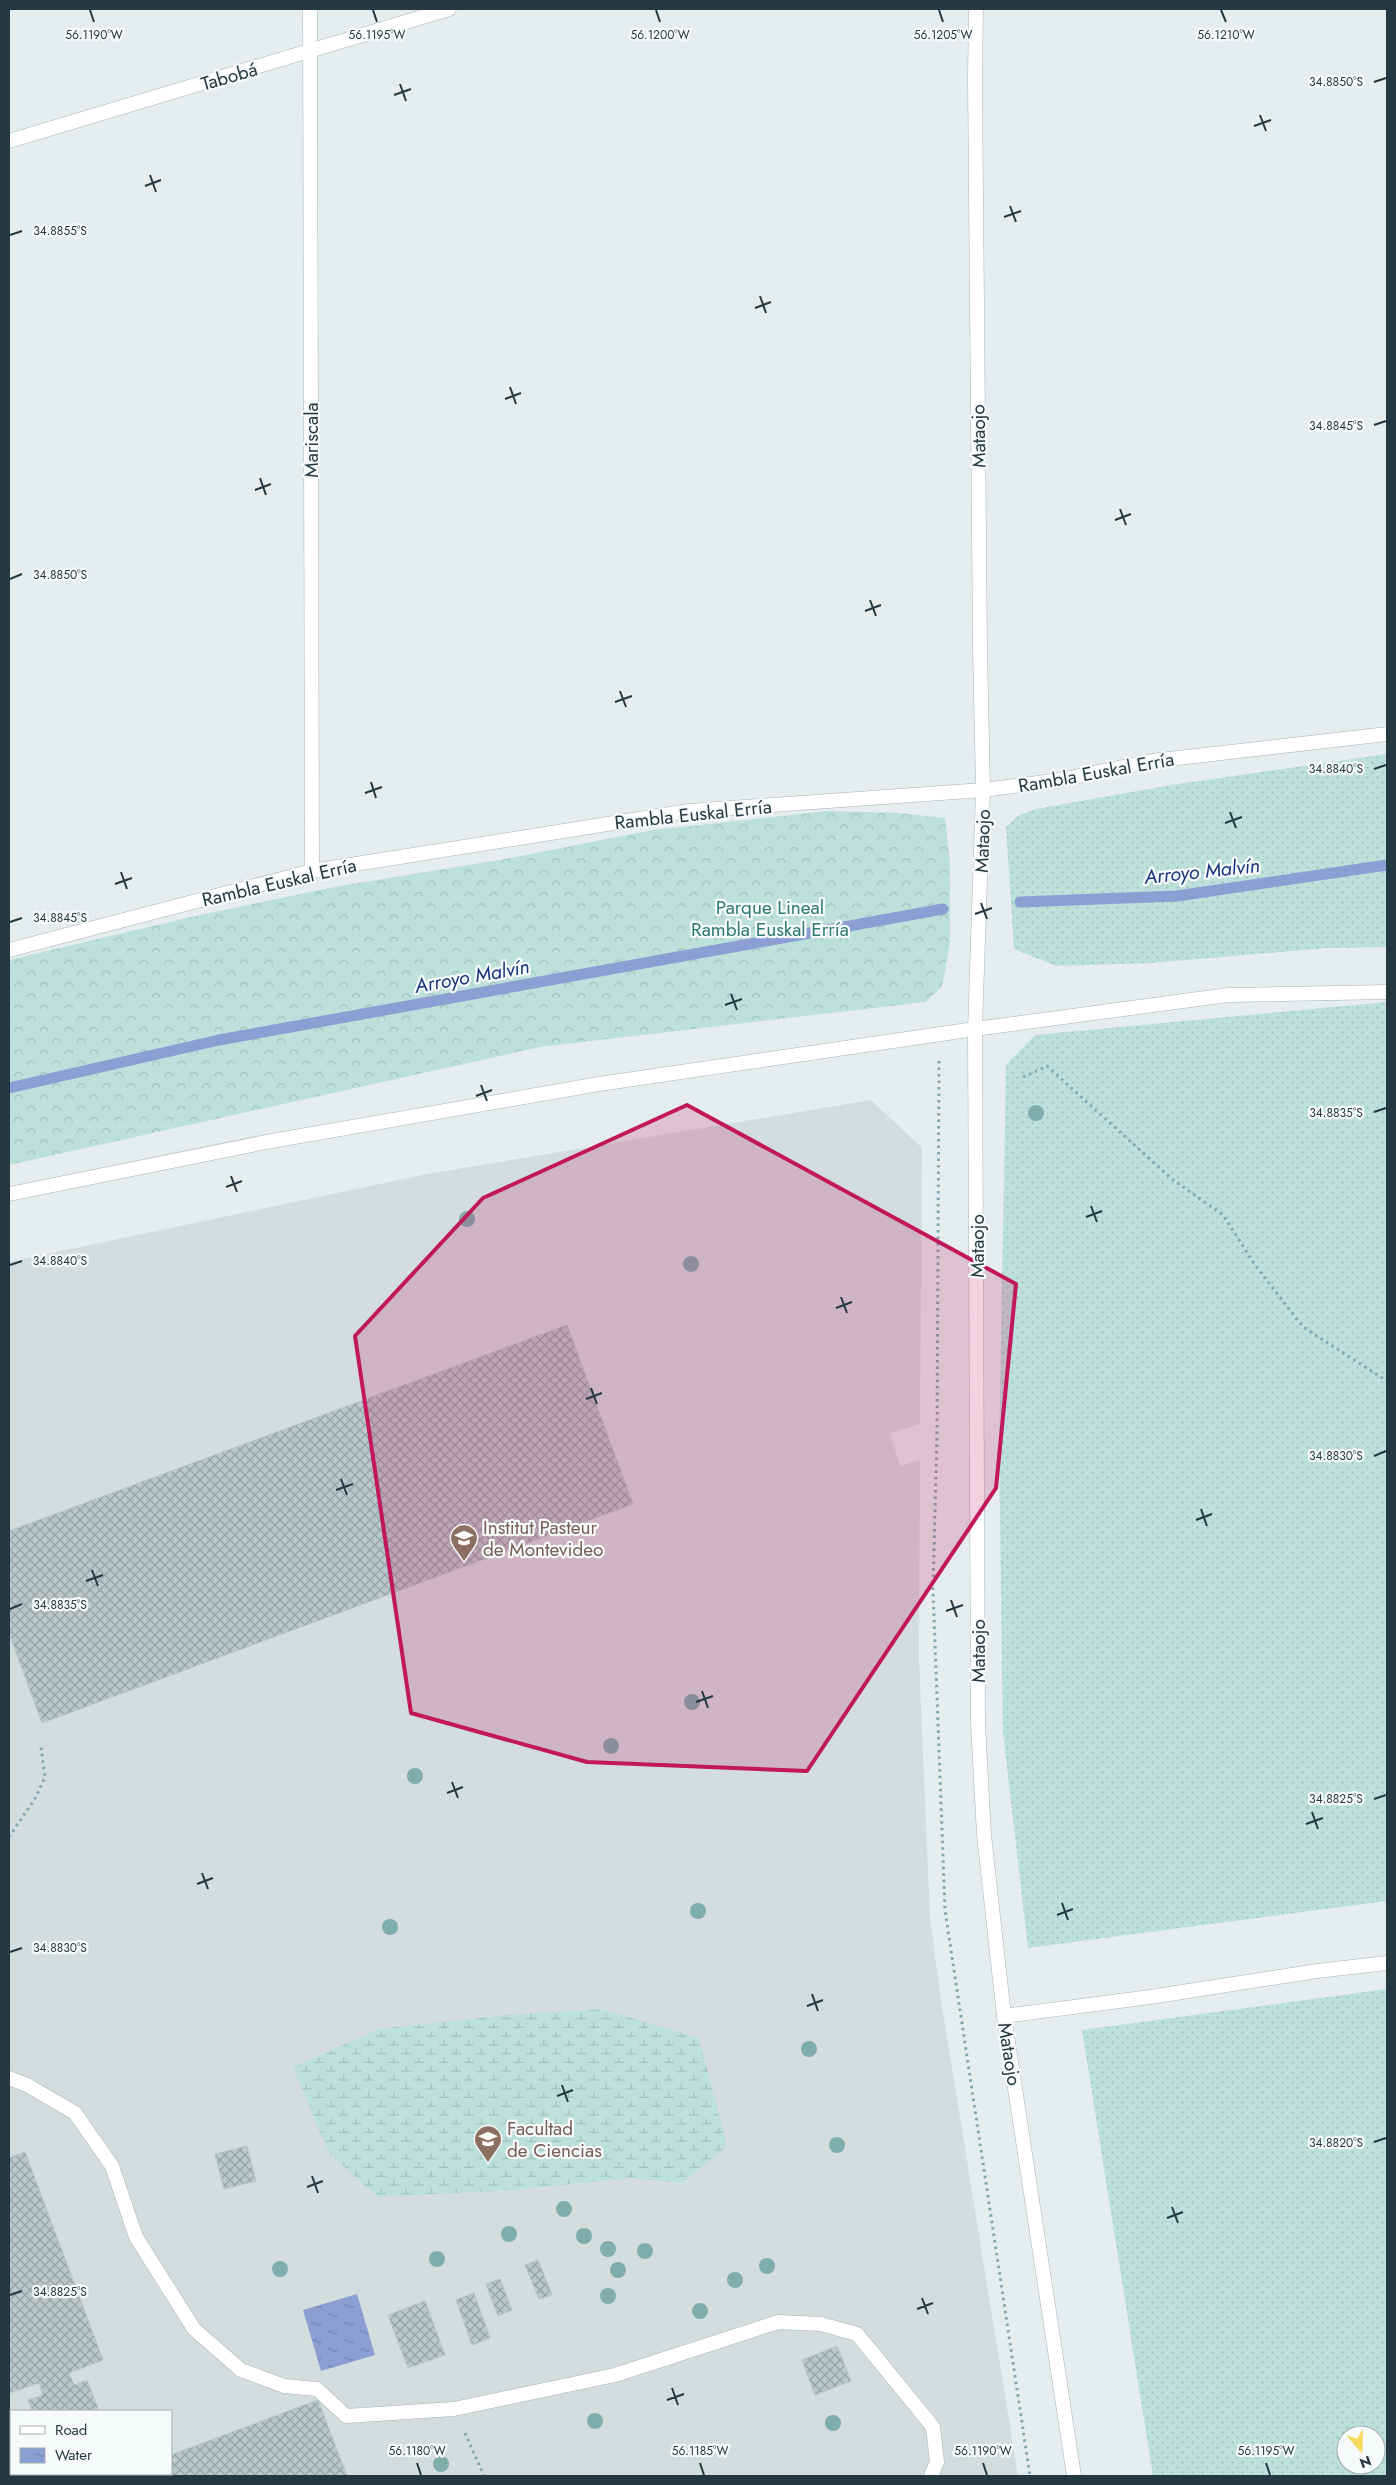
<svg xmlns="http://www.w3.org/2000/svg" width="1396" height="2485" viewBox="0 0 1396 2485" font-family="Jost,sans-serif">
  <defs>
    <pattern id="grass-dots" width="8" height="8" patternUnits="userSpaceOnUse" patternTransform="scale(1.25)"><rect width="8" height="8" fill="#bde0da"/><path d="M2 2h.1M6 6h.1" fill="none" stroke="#a2c1bc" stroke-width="1.8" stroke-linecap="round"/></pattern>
    <pattern id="forest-crowns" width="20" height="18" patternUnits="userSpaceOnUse" patternTransform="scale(1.25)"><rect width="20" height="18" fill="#bde0da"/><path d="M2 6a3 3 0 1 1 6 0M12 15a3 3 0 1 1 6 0" fill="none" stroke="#a2c1bc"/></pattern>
    <pattern id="wetland-marsh" width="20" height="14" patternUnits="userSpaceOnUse" patternTransform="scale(1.25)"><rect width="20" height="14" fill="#bde0da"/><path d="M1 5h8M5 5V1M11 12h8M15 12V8" fill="none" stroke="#a2c1bc"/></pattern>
    <pattern id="water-ripples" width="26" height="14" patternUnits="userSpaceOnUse" patternTransform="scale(1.25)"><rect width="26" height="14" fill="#8c9fd4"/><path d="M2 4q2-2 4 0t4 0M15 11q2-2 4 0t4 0" fill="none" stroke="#7283ae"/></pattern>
    <pattern id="building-cross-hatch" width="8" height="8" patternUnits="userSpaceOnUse" patternTransform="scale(1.25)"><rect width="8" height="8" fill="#bac8c9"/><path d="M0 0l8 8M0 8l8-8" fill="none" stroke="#97a3a5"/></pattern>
  </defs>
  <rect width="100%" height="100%" fill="#e5edee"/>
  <path fill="#d3ddde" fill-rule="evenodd" d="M871,1100l51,48 -2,276 -30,9 10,33 20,-6 -1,198 11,261 11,81 77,476h-1009v-1214l418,-88zM11,2411h160v63h-160z"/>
  <g fill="url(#grass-dots)" fill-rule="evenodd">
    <path d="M1387,754v193l-59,1 -177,15 -95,3 -42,-17 -8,-122 13,-12 17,-6 135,-24z"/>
    <path d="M1387,1002v899l-359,47 -25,-215 -4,-283 7,-385 29,-30z"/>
    <path d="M1387,1989v487h-234l-71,-446zM1346,2435h30v30h-30z"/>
  </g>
  <path fill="url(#forest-crowns)" d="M828,811l70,2 47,5 5,45v79l-8,45 -17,15 -385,45 -531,118v-205l182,-43 143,-30 171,-28 148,-29z"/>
  <path fill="url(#wetland-marsh)" d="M601,2009l98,29 28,108 -45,37 -51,-5 -118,12 -135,7 -49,-44 -36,-86 86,-38 129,-14z"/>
  <path fill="url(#water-ripples)" d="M357,2294l18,61 -54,16 -18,-61z"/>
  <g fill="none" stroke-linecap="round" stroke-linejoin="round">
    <g stroke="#8c9fd4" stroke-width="11">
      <path d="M1020,902l157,-6 210,-31"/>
      <path d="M9,1088l210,-48 724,-131"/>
    </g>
  </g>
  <g fill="url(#building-cross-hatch)" stroke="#b7c5c8">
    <path d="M567,1325l66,179 -591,219 -33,-90v-102z"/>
    <path d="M247,2146l9,35 -32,8 -9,-35z"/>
    <path d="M25,2152l78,208 -34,13 5,12 13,-5 12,31h-67l-4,-11 15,-5 -4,-12 -30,10v-235z"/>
    <path d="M538,2260l14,35 -13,4 -14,-34z"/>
    <path d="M500,2279l12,31 -14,6 -12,-32z"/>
    <path d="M474,2293l16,45 -18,7 -16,-45z"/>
    <path d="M425,2301l20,54 -37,13 -20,-53z"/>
    <path d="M837,2346l14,35 -36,14 -13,-35z"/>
    <path d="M318,2400l29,76h-291l-1,-2h116v-19z"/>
  </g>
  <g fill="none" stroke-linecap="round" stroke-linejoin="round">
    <g stroke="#a7b3b7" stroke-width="15">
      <g id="service">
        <path d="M1004,2016l146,-19 167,-26 70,-8"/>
        <path d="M9,2078l18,7 48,28 37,53 24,71 58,92 47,41 43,16 33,3 29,27 108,-7 161,-34 163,-53 43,2 36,10 76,93 4,35 -6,14"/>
      </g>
    </g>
    <g stroke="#a7b3b7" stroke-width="15">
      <g id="minor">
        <path d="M310,9l2,862"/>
        <path d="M976,9l-1,70 5,569 3,142 -8,239 3,694 6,112 20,181 70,460"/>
        <path d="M9,141l440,-132"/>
        <path d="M9,950l303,-79 377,-60 294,-21 77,-10 92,-19 235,-27"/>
        <path d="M9,1194l257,-52 333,-58 376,-55 253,-34 159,-3"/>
      </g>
    </g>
    <g stroke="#84a6b3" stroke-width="3" stroke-dasharray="2.5 4" stroke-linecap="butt">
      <path d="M939,1061l-2,373 -4,156 12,320 85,566"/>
      <path d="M1023,1077l24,-11 125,113 51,36 32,50 48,62 84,54"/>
      <path d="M9,1837l27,-40 9,-20 -4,-30"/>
      <path d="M465,2433l19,43"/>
    </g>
    <use href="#service" stroke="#fff" stroke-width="14"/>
    <use href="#minor" stroke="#fff" stroke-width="14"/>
  </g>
  <g fill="#7fadac">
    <circle cx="1036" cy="1113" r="8"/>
    <circle cx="467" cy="1219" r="8"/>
    <circle cx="691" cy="1264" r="8"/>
    <circle cx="692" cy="1702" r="8"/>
    <circle cx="611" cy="1746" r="8"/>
    <circle cx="415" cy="1776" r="8"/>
    <circle cx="698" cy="1911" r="8"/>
    <circle cx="390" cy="1927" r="8"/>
    <circle cx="809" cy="2049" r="8"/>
    <circle cx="837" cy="2145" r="8"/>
    <circle cx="564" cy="2209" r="8"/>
    <circle cx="509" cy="2234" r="8"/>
    <circle cx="584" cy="2236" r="8"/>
    <circle cx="608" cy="2249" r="8"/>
    <circle cx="645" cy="2251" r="8"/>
    <circle cx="437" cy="2259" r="8"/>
    <circle cx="767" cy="2266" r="8"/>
    <circle cx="280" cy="2269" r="8"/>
    <circle cx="618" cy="2270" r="8"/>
    <circle cx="735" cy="2280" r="8"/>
    <circle cx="608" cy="2296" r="8"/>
    <circle cx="700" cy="2311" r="8"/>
    <circle cx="595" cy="2421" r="8"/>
    <circle cx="833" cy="2423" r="8"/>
    <circle cx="441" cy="2464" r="8"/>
  </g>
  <path fill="#c2185b" fill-opacity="0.2" stroke="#c2185b" stroke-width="4" stroke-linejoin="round" d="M687,1105l329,179 -20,204 -189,283 -220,-9 -176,-49 -56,-377 128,-138z"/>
  <path fill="none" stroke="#233841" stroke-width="2" d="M90,10l4,12M373,10l4,12M656,10l4,12M939,10l4,12M1221,10l5,12M1374,82l12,-4M400,84l6,17M394,95l17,-6M1260,115l6,16M1254,126l17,-6M150,175l6,17M145,186l16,-6M1010,206l6,16M1004,217l17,-6M10,235l12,-4M760,296l6,17M755,308l16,-6M510,387l6,17M505,399l16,-6M1374,425l12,-4M260,478l6,17M255,490l16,-6M1120,509l6,16M1115,520l16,-6M10,579l12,-5M870,600l6,16M865,611l16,-6M620,691l6,16M615,702l17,-6M1374,769l12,-4M371,782l5,16M365,793l17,-6M1230,812l6,16M1225,823l17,-6M121,872l6,17M115,884l17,-6M981,903l6,16M975,914l17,-6M10,922l12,-4M731,994l6,16M725,1005l17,-6M481,1085l6,16M476,1096l16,-6M1374,1112l12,-4M231,1176l6,16M226,1187l16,-6M1091,1206l6,16M1086,1217l16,-6M10,1265l12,-4M841,1297l6,16M836,1308l16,-6M591,1388l6,16M586,1399l16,-6M1374,1456l12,-5M341,1479l6,16M336,1490l17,-6M1201,1509l6,17M1196,1520l16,-6M92,1570l6,16M86,1581l17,-6M951,1600l6,17M10,1609l12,-5M946,1611l17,-6M702,1691l6,17M696,1702l17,-6M452,1782l6,16M447,1793l16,-6M1374,1799l12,-4M1312,1812l6,17M1306,1824l17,-6M202,1873l6,16M197,1884l16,-6M1062,1903l6,17M1057,1915l16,-6M10,1952l12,-4M812,1994l6,17M807,2006l16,-6M562,2085l6,17M557,2096l16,-6M1374,2142l12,-4M312,2176l6,17M307,2187l16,-6M1172,2207l6,16M1167,2218l16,-6M10,2295l12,-4M922,2298l6,16M917,2309l16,-6M672,2388l6,17M667,2400l17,-6M417,2463l4,12M700,2463l4,12M983,2463l4,12M1266,2463l4,12"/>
  <defs>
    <g id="university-pin" transform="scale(1.4375)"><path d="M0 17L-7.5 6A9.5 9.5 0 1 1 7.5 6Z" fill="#8d6e63" stroke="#f6fafa"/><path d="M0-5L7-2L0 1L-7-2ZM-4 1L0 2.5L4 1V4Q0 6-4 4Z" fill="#fff"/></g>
  </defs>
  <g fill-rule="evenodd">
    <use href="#university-pin" x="464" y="1538"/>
    <use href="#university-pin" x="488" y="2139"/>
  </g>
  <g text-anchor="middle" stroke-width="4.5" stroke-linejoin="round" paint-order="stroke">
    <g font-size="19" fill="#233841" stroke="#f6fafa">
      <text transform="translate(229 76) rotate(-16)" y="7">Tabobá</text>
      <text transform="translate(978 436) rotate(-91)" y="7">Mataojo</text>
      <text transform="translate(311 440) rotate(-90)" y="7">Mariscala</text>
      <text transform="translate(1096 772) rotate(-10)" y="7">Rambla Euskal Erría</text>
      <text transform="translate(693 814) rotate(-6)" y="7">Rambla Euskal Erría</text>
      <text transform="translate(982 841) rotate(-88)" y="7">Mataojo</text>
      <text transform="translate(279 882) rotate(-13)" y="7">Rambla Euskal Erría</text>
      <text transform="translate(977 1246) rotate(-90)" y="7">Mataojo</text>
      <text transform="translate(978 1651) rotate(-90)" y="7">Mataojo</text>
      <text transform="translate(1010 2054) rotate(81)" y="7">Mataojo</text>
    </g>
    <g font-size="19" fill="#2c7976" stroke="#f6fafa">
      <text x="770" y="914">Parque Lineal<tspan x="770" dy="22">Rambla Euskal Erría</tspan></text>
    </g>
    <g font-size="19" fill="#785e54" stroke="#f6fafa" text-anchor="start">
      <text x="483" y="1534">Institut Pasteur<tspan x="483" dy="22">de Montevideo</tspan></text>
      <text x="507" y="2135">Facultad<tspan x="507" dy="22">de Ciencias</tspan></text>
    </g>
    <g font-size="20" font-style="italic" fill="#1b357f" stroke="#f6fafa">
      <text transform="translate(1202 871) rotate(-6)" y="7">Arroyo Malvín</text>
      <text transform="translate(472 976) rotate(-10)" y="7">Arroyo Malvín</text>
    </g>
  </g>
  <g font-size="12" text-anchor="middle" fill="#233841" stroke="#f6fafa" stroke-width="4.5" stroke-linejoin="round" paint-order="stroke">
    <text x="377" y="39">56.1195°W</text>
    <text x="660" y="39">56.1200°W</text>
    <text x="94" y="39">56.1190°W</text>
    <text x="943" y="39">56.1205°W</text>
    <text x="1226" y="39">56.1210°W</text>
    <text x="1336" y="86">34.8850°S</text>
    <text x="60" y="235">34.8855°S</text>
    <text x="1336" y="430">34.8845°S</text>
    <text x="60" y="579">34.8850°S</text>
    <text x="1336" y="773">34.8840°S</text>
    <text x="60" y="922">34.8845°S</text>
    <text x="1336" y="1117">34.8835°S</text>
    <text x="60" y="1265">34.8840°S</text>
    <text x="1336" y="1460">34.8830°S</text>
    <text x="60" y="1609">34.8835°S</text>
    <text x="1336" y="1803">34.8825°S</text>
    <text x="60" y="1952">34.8830°S</text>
    <text x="1336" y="2147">34.8820°S</text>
    <text x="60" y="2296">34.8825°S</text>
    <text x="417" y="2455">56.1180°W</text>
    <text x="700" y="2455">56.1185°W</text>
    <text x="983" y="2455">56.1190°W</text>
    <text x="1266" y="2455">56.1195°W</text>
  </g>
  <rect width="1396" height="2485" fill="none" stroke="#233841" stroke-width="20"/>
  <rect x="10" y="2410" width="162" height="65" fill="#f6fafa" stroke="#a2acb0"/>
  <rect x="20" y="2426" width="25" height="8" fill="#ffffff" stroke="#a2acb0"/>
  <text x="55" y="2435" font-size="15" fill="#233841">Road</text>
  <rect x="20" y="2448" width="25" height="15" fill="url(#water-ripples)" stroke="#a2acb0"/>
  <text x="55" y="2460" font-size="15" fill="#233841">Water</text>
  <g transform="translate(1361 2450) rotate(160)"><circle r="24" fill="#f6fafa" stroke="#a2acb0"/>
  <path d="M0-4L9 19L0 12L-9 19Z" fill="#f5da5c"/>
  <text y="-8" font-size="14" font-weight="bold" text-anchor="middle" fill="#233841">N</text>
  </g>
</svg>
